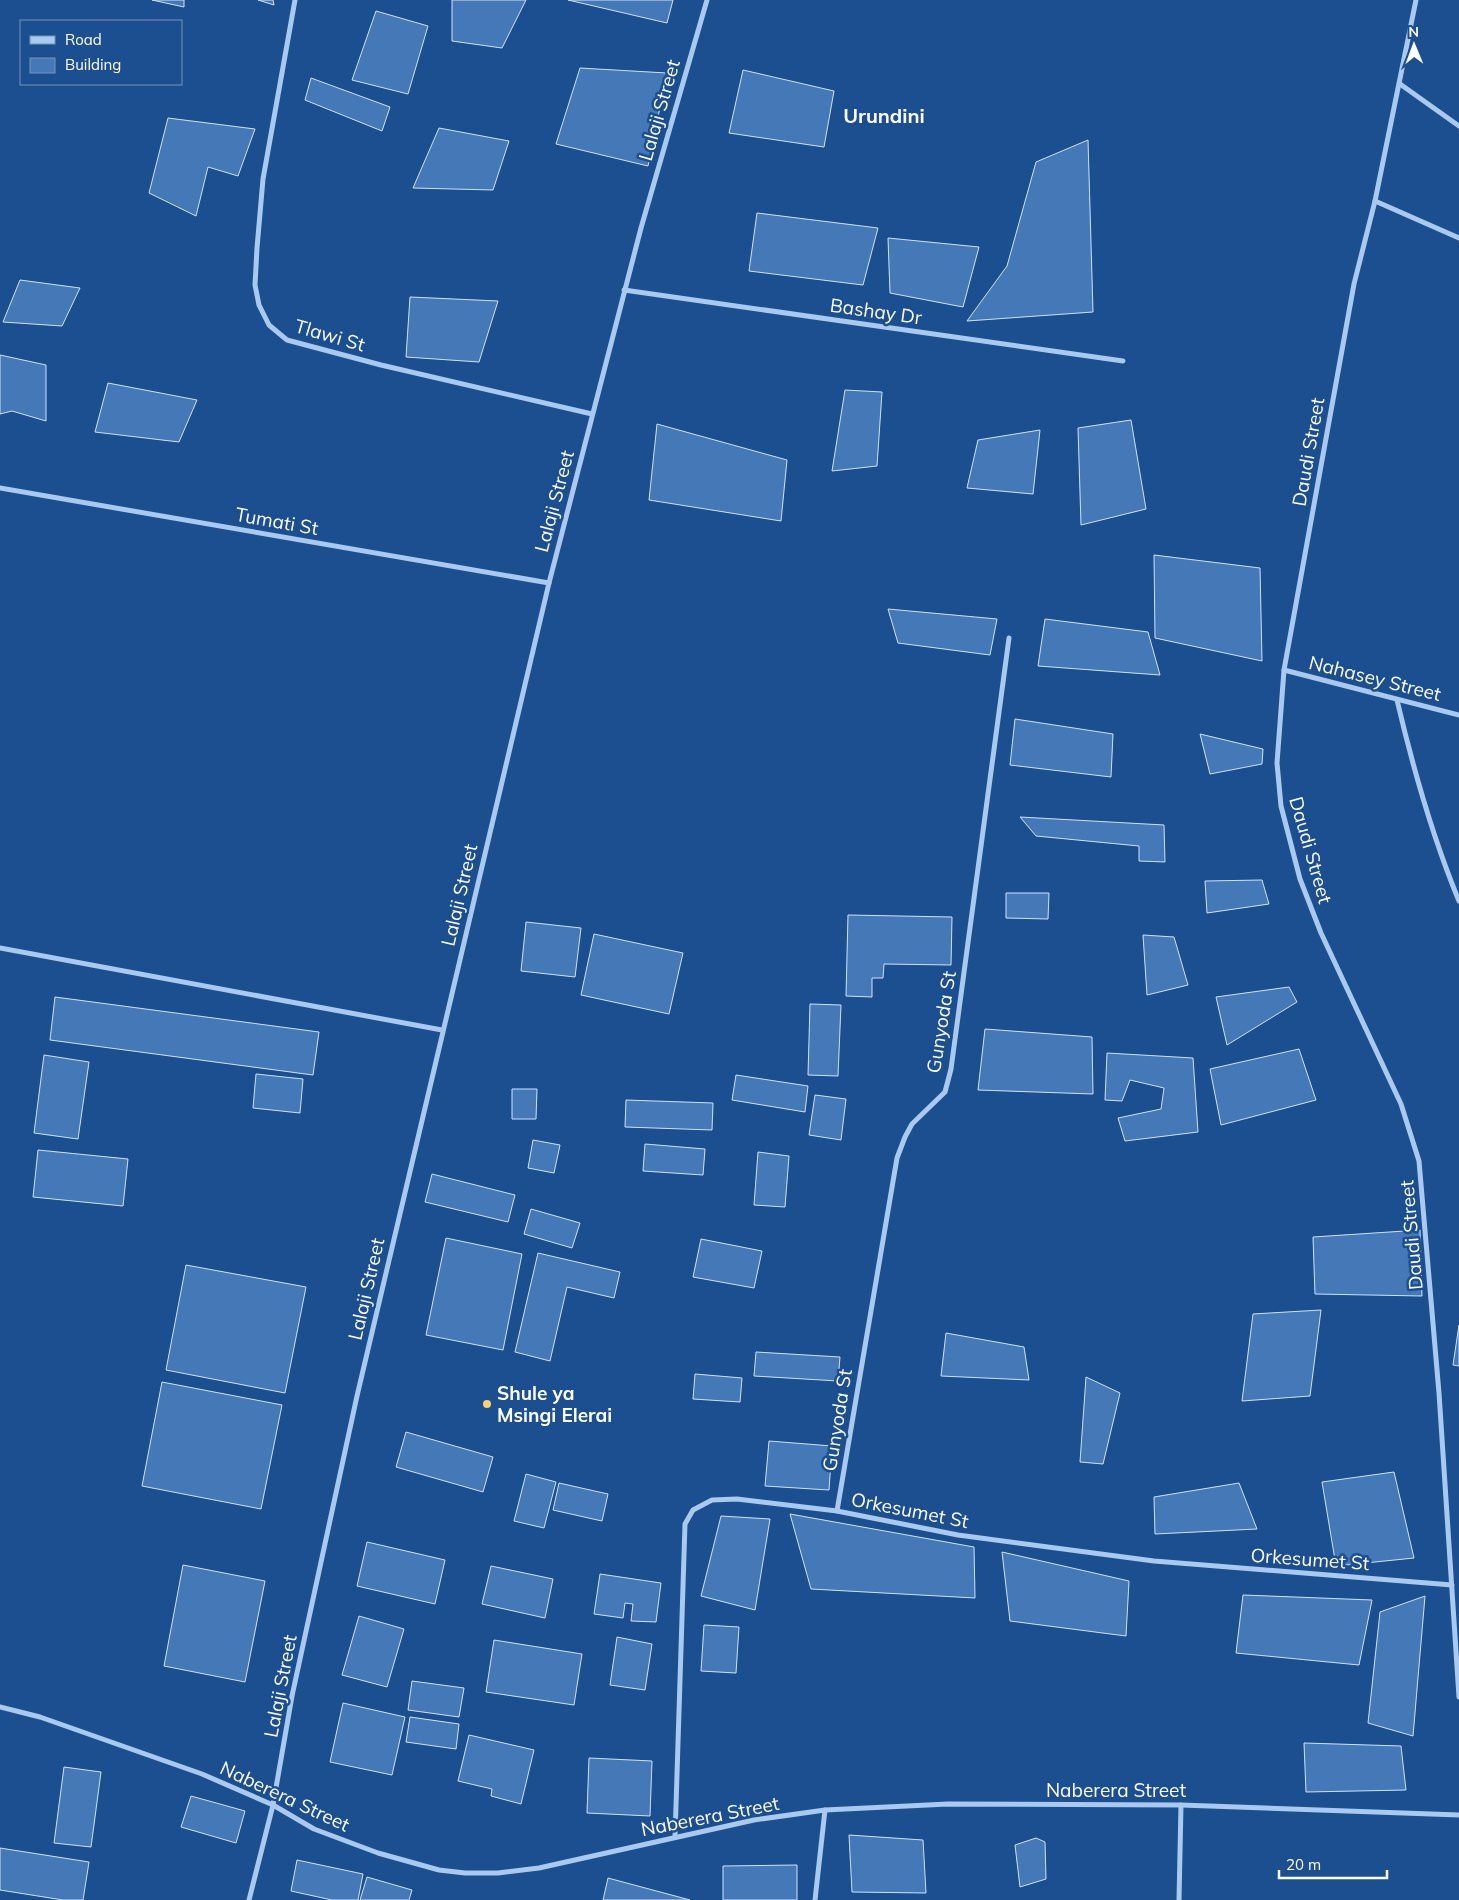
<svg xmlns="http://www.w3.org/2000/svg" width="1459" height="1900" viewBox="0 0 1459 1900" font-family="Mulish,sans-serif">
  <rect width="100%" height="100%" fill="#1b4f8f"/>
  <g fill="#4478b7" stroke="#cfe3fa">
    <path d="M152,0h32v7z"/>
    <path d="M258,0h15l1,5z"/>
    <path d="M452,0h74l-24,48 -50,-7z"/>
    <path d="M568,0h105l-6,23z"/>
    <path d="M376,11l52,15 -20,68 -56,-14z"/>
    <path d="M580,68l87,5 -19,93 -92,-22z"/>
    <path d="M743,70l91,21 -10,56 -95,-14z"/>
    <path d="M311,78l79,29 -8,24 -77,-31z"/>
    <path d="M168,118l87,11 -17,47 -30,-9 -12,49 -47,-23z"/>
    <path d="M439,128l70,13 -16,49 -80,-2z"/>
    <path d="M1088,140l5,172 -126,9 40,-55 29,-104z"/>
    <path d="M757,213l121,15 -15,57 -114,-14z"/>
    <path d="M888,238l91,9 -16,60 -73,-14z"/>
    <path d="M20,280l60,8 -18,38 -59,-4z"/>
    <path d="M410,297l88,4 -19,61 -73,-5z"/>
    <path d="M0,355l46,10v56l-34,-10 -12,3z"/>
    <path d="M108,383l89,17 -18,42 -84,-10z"/>
    <path d="M845,390l37,2 -5,74 -45,5z"/>
    <path d="M1131,420l15,89 -65,16 -3,-97z"/>
    <path d="M657,424l130,36 -6,61 -132,-21z"/>
    <path d="M1040,430l-7,64 -66,-6 11,-48z"/>
    <path d="M1154,555l106,13 2,93 -107,-23z"/>
    <path d="M888,609l109,10 -7,36 -92,-12z"/>
    <path d="M1045,619l103,13 12,43 -122,-9z"/>
    <path d="M1015,719l98,15 -2,43 -101,-12z"/>
    <path d="M1200,734l63,15 -1,15 -52,10z"/>
    <path d="M1020,817l144,8 1,37 -26,-1v-15l-103,-10z"/>
    <path d="M1262,880l7,24 -62,9 -2,-32z"/>
    <path d="M1006,893h43l-1,26 -42,-1z"/>
    <path d="M848,915l104,2 -1,48 -67,-1 -1,14h-11v19l-26,-1z"/>
    <path d="M526,922l55,6 -6,49 -54,-6z"/>
    <path d="M594,934l89,19 -14,61 -88,-19z"/>
    <path d="M1143,935l31,2 14,48 -41,10z"/>
    <path d="M1289,987l8,15 -70,43 -11,-48z"/>
    <path d="M55,997l264,35 -6,43 -263,-35z"/>
    <path d="M810,1004l31,1 -3,71 -30,-1z"/>
    <path d="M985,1029l107,8 1,57 -115,-4z"/>
    <path d="M1299,1049l17,51 -95,25 -11,-56z"/>
    <path d="M1107,1053l86,5 5,74 -73,9 -7,-23 43,-9 3,-21 -34,-8 -8,21 -17,-1z"/>
    <path d="M44,1055l45,7 -11,77 -44,-6z"/>
    <path d="M256,1074l47,5 -3,34 -47,-5z"/>
    <path d="M736,1075l72,11 -3,26 -73,-12z"/>
    <path d="M512,1089h25l-1,30h-24z"/>
    <path d="M815,1095l31,4 -5,41 -32,-5z"/>
    <path d="M626,1100l87,3 -1,27 -87,-3z"/>
    <path d="M533,1140l27,5 -6,28 -26,-5z"/>
    <path d="M645,1144l60,5 -2,26 -60,-4z"/>
    <path d="M38,1150l90,9 -5,47 -90,-9z"/>
    <path d="M758,1152l31,4 -4,51 -31,-2z"/>
    <path d="M432,1174l83,21 -7,27 -83,-20z"/>
    <path d="M531,1209l49,14 -8,25 -48,-14z"/>
    <path d="M1420,1230l2,66 -107,-2 -2,-57z"/>
    <path d="M446,1238l76,16 -19,96 -77,-15z"/>
    <path d="M701,1239l61,12 -8,37 -61,-11z"/>
    <path d="M538,1253l82,19 -6,26 -47,-11 -17,74 -35,-9z"/>
    <path d="M186,1265l120,22 -21,106 -119,-23z"/>
    <path d="M1321,1310l-11,86 -68,5 11,-87z"/>
    <path d="M1459,1325v41l-6,-1z"/>
    <path d="M946,1333l78,14 5,33 -88,-4z"/>
    <path d="M756,1352l84,5 -2,24 -84,-5z"/>
    <path d="M695,1374l47,4 -2,24 -47,-3z"/>
    <path d="M1086,1377l34,16 -17,71 -23,-2z"/>
    <path d="M162,1382l120,23 -21,104 -119,-23z"/>
    <path d="M406,1432l87,25 -10,35 -87,-25z"/>
    <path d="M769,1441l63,5 -3,44 -64,-4z"/>
    <path d="M1394,1472l20,86 -78,8 -14,-84z"/>
    <path d="M526,1474l30,8 -12,46 -30,-7z"/>
    <path d="M559,1483l49,11 -6,27 -49,-11z"/>
    <path d="M1239,1483l18,46 -102,5 -1,-37z"/>
    <path d="M790,1514l184,33 1,51 -164,-9z"/>
    <path d="M721,1516l49,3 -15,91 -54,-14z"/>
    <path d="M367,1542l78,18 -10,44 -78,-18z"/>
    <path d="M1002,1552l127,29 -3,55 -116,-15z"/>
    <path d="M183,1565l82,16 -20,101 -81,-16z"/>
    <path d="M491,1566l62,13 -8,39 -63,-14z"/>
    <path d="M600,1574l61,9 -5,39 -25,-1 2,-17 -8,-1 -2,15 -29,-4z"/>
    <path d="M1243,1595l129,5 -13,65 -123,-12z"/>
    <path d="M1425,1596l-12,140 -45,-13 12,-111z"/>
    <path d="M359,1616l45,13 -17,58 -45,-12z"/>
    <path d="M704,1625l35,2 -3,46 -35,-2z"/>
    <path d="M617,1637l35,7 -7,46 -35,-5z"/>
    <path d="M494,1640l88,14 -8,51 -88,-13z"/>
    <path d="M412,1681l52,7 -5,29 -51,-7z"/>
    <path d="M343,1703l62,14 -13,58 -62,-13z"/>
    <path d="M410,1717l49,7 -3,25 -50,-7z"/>
    <path d="M469,1735l65,15 -13,54 -30,-8 1,-7 -34,-8z"/>
    <path d="M1304,1743l97,3 5,44 -100,2z"/>
    <path d="M589,1758l63,3 -2,55 -63,-3z"/>
    <path d="M64,1767l37,5 -10,75 -37,-4z"/>
    <path d="M191,1796l54,15 -9,32 -55,-16z"/>
    <path d="M849,1835l74,5 3,53 -74,-1z"/>
    <path d="M1036,1838l9,4 1,37 -26,8 -5,-42z"/>
    <path d="M0,1848l89,14 -6,38h-20l-63,-10z"/>
    <path d="M297,1860l66,14 -5,26h-26l-41,-9z"/>
    <path d="M797,1865v35h-74v-34z"/>
    <path d="M367,1877l45,13 -3,10h-49z"/>
    <path d="M608,1878l82,22h-87z"/>
  </g>
  <g fill="none" stroke-linecap="round" stroke-linejoin="round">
    <g stroke="#a9c9ee" stroke-width="5">
      <path d="M295,0l-32,179 -6,69 -2,37 4,20 10,20 18,15 94,25 211,49"/>
      <path d="M1416,0l-41,201 -21,83 -70,386 -7,93 4,43 19,73 21,54 80,171 18,57 20,232 20,304"/>
      <path d="M1400,84l59,42"/>
      <path d="M1375,201l84,37"/>
      <path d="M624,290l499,71"/>
      <path d="M0,488l549,95"/>
      <path d="M1284,670l175,45"/>
      <path d="M1397,700c16,68 35,136 62,201"/>
      <path d="M0,948l442,82"/>
      <path d="M837,1511l60,-353 8,-21 7,-13 33,-32 6,-23 58,-431"/>
      <path d="M0,1707l40,10 162,57 71,31 41,24 64,24 61,17 26,3h33l41,-5 215,-48 71,-10 123,-6 233,1 278,10"/>
      <path d="M675,1837l10,-313 8,-14 19,-10 25,-1 100,12 121,24 196,26 298,24"/>
      <path d="M249,1900l24,-95 19,-109 65,-300 192,-813 92,-355 66,-228"/>
      <path d="M815,1900l10,-90"/>
      <path d="M1179,1900l2,-95"/>
    </g>
  </g>
  <circle fill="#ffd166" stroke="#1b4f8f" stroke-width="2" cx="487" cy="1404" r="5"/>
  <g text-anchor="middle" stroke-width="5" stroke-linejoin="round" paint-order="stroke">
    <g font-size="19" fill="#fff" stroke="#1b4f8f">
      <text transform="translate(659 110) rotate(-74)" y="7">Lalaji Street</text>
      <text transform="translate(876 311) rotate(8)" y="7">Bashay Dr</text>
      <text transform="translate(330 335) rotate(16)" y="7">Tlawi St</text>
      <text transform="translate(1308 452) rotate(-80)" y="7">Daudi Street</text>
      <text transform="translate(554 501) rotate(-75)" y="7">Lalaji Street</text>
      <text transform="translate(277 521) rotate(10)" y="7">Tumati St</text>
      <text transform="translate(1375 678) rotate(14)" y="7">Nahasey Street</text>
      <text transform="translate(1311 850) rotate(74)" y="7">Daudi Street</text>
      <text transform="translate(459 895) rotate(-77)" y="7">Lalaji Street</text>
      <text transform="translate(941 1022) rotate(-81)" y="7">Gunyoda St</text>
      <text transform="translate(1411 1235) rotate(-95)" y="7">Daudi Street</text>
      <text transform="translate(366 1289) rotate(-77)" y="7">Lalaji Street</text>
      <text transform="translate(837 1420) rotate(-81)" y="7">Gunyoda St</text>
      <text transform="translate(910 1510) rotate(11)" y="7">Orkesumet St</text>
      <text transform="translate(1310 1559) rotate(4)" y="7">Orkesumet St</text>
      <text transform="translate(280 1686) rotate(-79)" y="7">Lalaji Street</text>
      <text x="1116" y="1797">Naberera Street</text>
      <text transform="translate(285 1796) rotate(25)" y="7">Naberera Street</text>
      <text transform="translate(710 1816) rotate(-11)" y="7">Naberera Street</text>
    </g>
    <g font-size="19" font-weight="bold" fill="#fff" stroke="#1b4f8f" text-anchor="start">
      <text x="497" y="1400">Shule ya<tspan x="497" dy="22">Msingi Elerai</tspan></text>
    </g>
    <g font-size="20" font-weight="bold" fill="#fff" stroke="#1b4f8f">
      <text x="884" y="123">Urundini</text>
    </g>
  </g>
  <rect x="20" y="20" width="162" height="65" fill="#1b4f8f" stroke="#7695bc"/>
  <rect x="30" y="36" width="25" height="8" fill="#a9c9ee" stroke="#7695bc"/>
  <text x="65" y="45" font-size="15" fill="#ffffff">Road</text>
  <rect x="30" y="58" width="25" height="15" fill="#4478b7" stroke="#7695bc"/>
  <text x="65" y="70" font-size="15" fill="#ffffff">Building</text>
  <g transform="translate(1414 45) rotate(359)" stroke="#1b4f8f" stroke-width="4" paint-order="stroke">
  <path d="M0-4L9 19L0 12L-9 19Z" fill="#ffffff"/>
  <text y="-8" font-size="14" font-weight="bold" text-anchor="middle" fill="#ffffff">N</text>
  </g>
  <path d="M1279 1870v8h108v-8" fill="none" stroke="#ffffff" stroke-width="2.5"/>
  <text x="1286" y="1870" font-size="15" fill="#ffffff" stroke="#1b4f8f" stroke-width="4" paint-order="stroke">20 m</text>
</svg>
